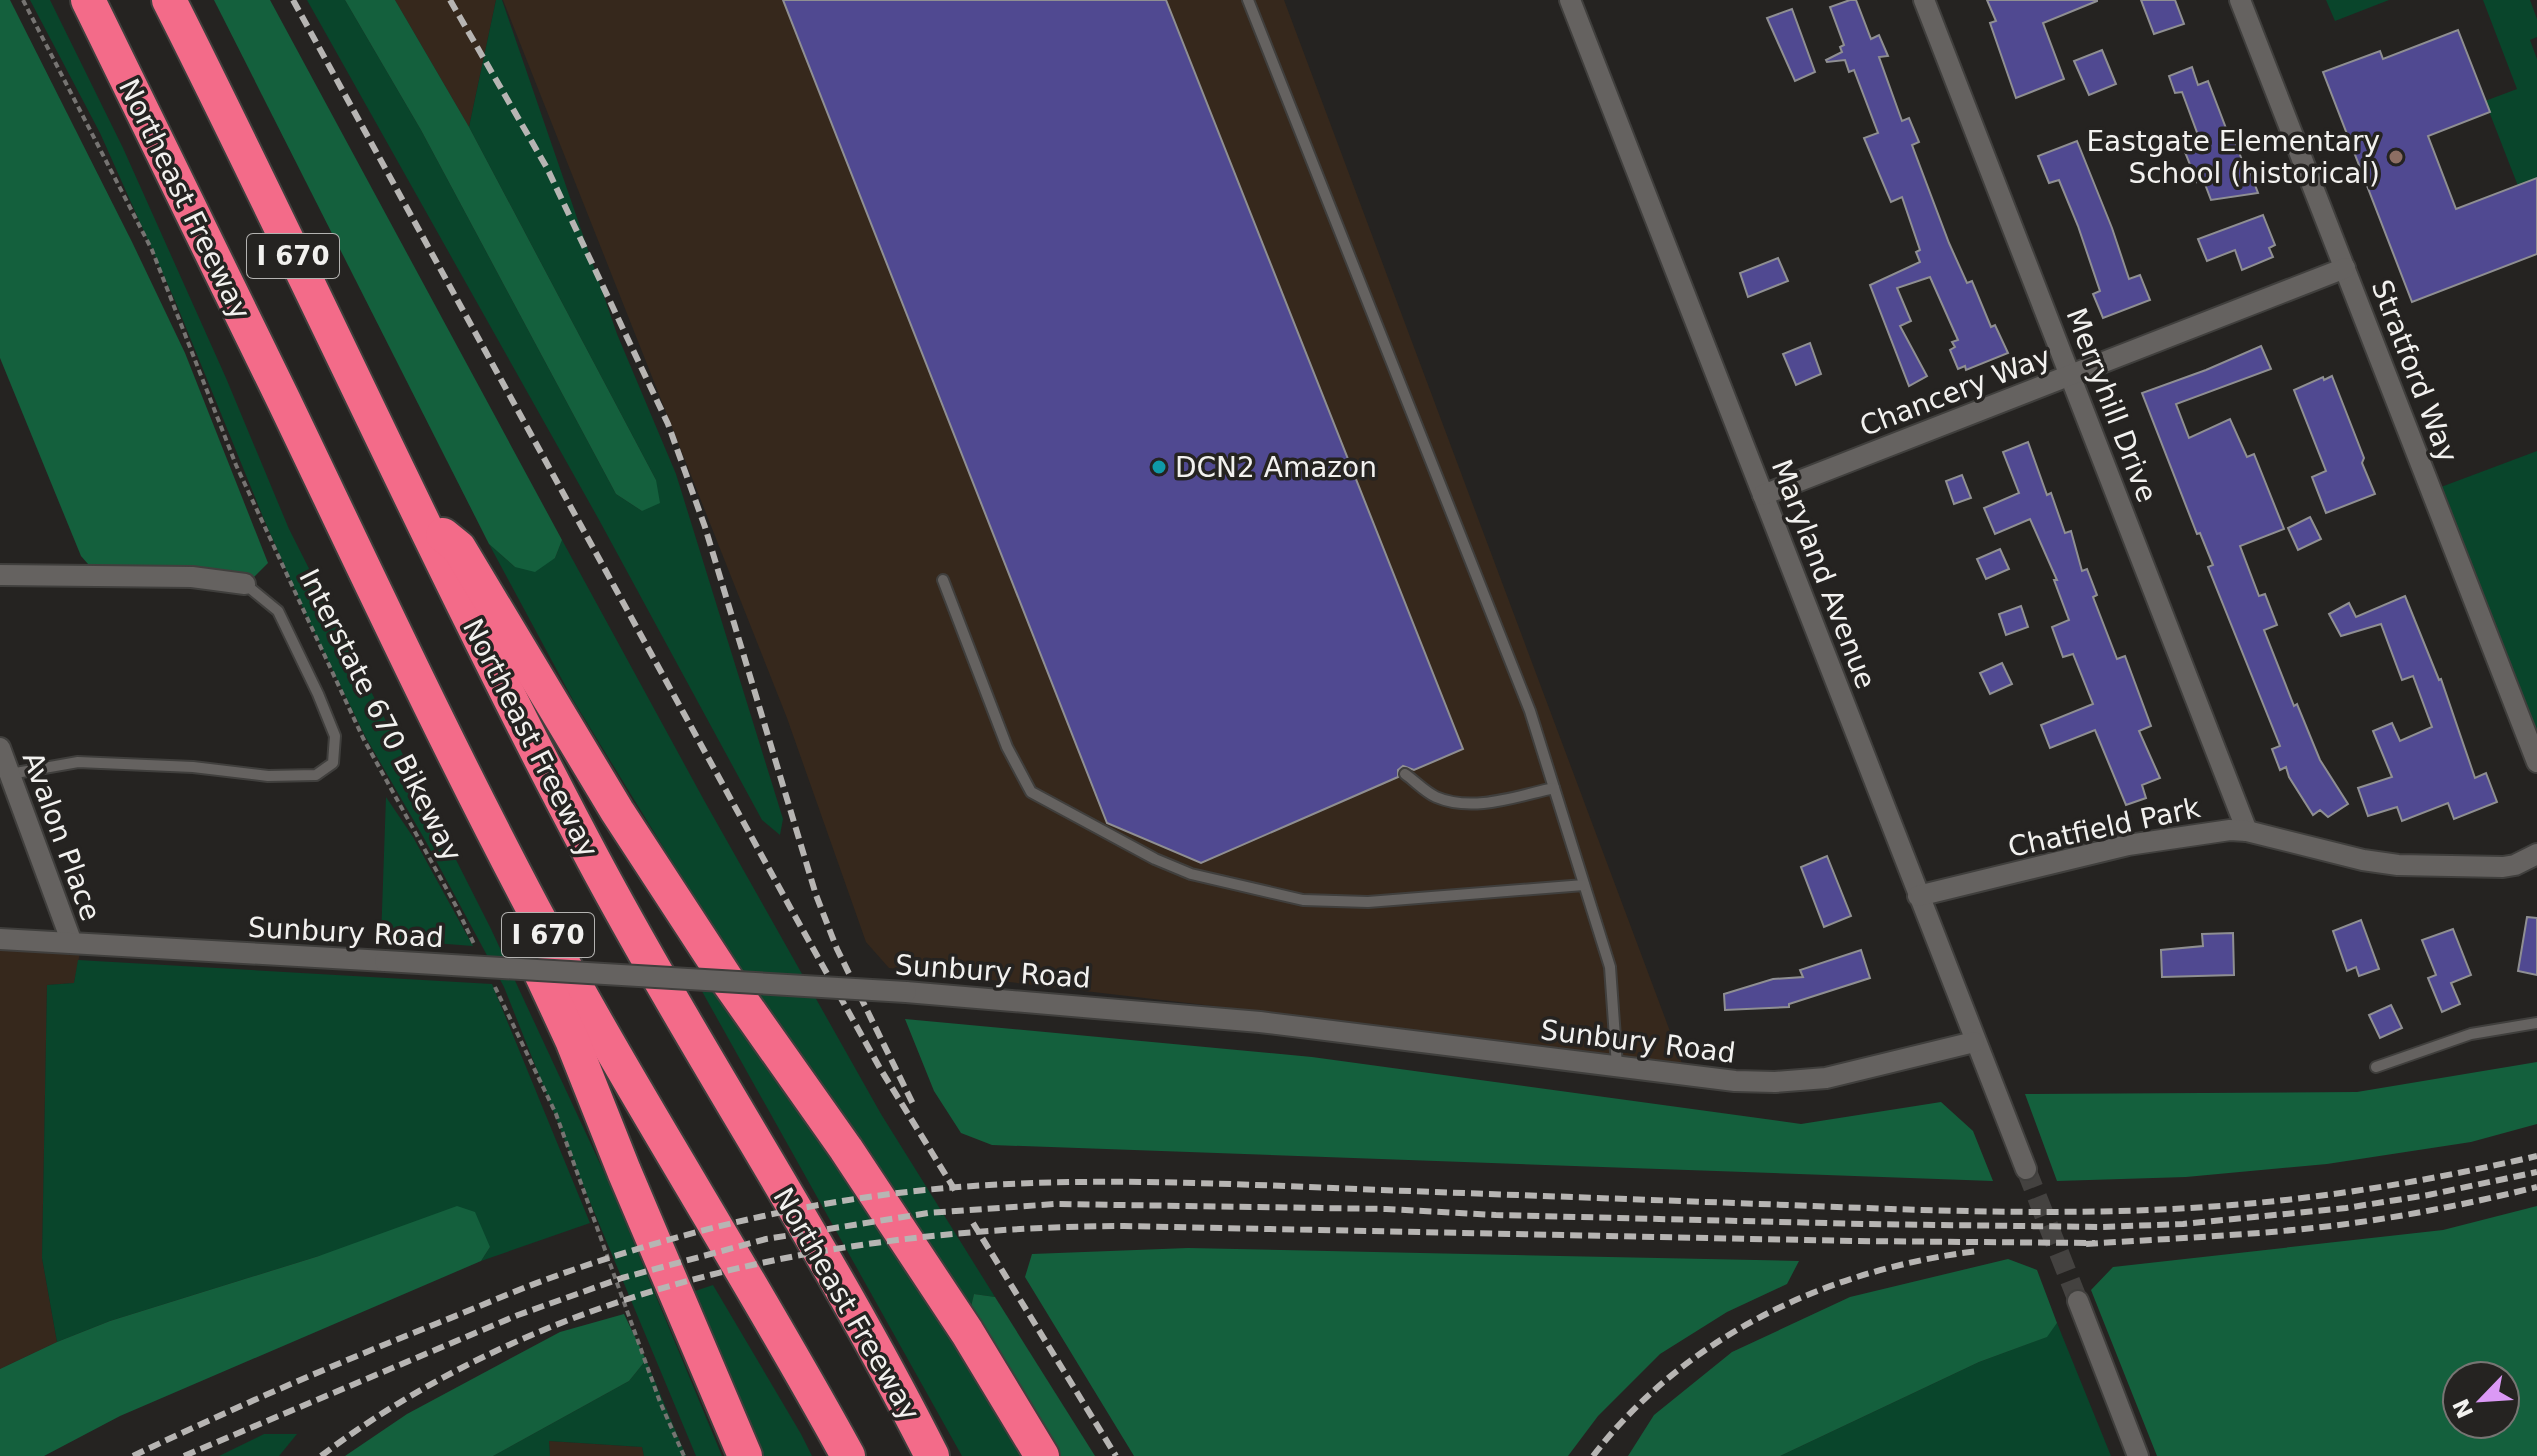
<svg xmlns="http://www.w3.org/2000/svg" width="2537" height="1456" viewBox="0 0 2537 1456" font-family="'DejaVu Sans',sans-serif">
  <rect width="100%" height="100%" fill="#252321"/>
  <g fill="#36281c">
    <path d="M395,0h101l-27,127z"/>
    <path d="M503,0h781l399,1066 -427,-55 -367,-43 -23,-26 -79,-224z"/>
    <path d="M0,936l82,6 -8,41 -27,2 -5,273 15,84 -57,27z"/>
    <path d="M549,1441l93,6 2,9h-94z"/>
  </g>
  <g fill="#09452b">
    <path d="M30,0h20l73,148 103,230 63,151 202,400 119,256 112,271h-26l-116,-278 -76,-191 -79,-147 -60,-104 -59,-121 -43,-98 -87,-214 -76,-170z"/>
    <path d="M307,0h38l76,130 195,364 26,17 14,-31 -187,-353 27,-127h6l115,334 59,140 107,345 -3,16 -18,-15 -164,-302z"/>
    <path d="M2326,0h63l-54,21z"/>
    <path d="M2483,0h47l7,19v18l-7,3 7,19v119l-19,8 -33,-85 32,-12z"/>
    <path d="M2537,451v281l-96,-245z"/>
    <path d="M562,540l143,262 176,312 114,183 -21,-3 -4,17 -209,-308 -93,-148 -95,-155 -84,-156 26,23 40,-9z"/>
    <path d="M386,797l27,40 60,109 -92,-7z"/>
    <path d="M78,960l414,24 98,239 -109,38 9,-14 -171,9 -209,65 -53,21 -15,-84 5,-273 27,-2z"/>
    <path d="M710,980l151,219 165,257h-64l-263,-470z"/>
    <path d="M713,1285l88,149 11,22h-58l-68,-162z"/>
    <path d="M2057,1323l54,133h-331l199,-94 67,-25z"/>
    <path d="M646,1360l40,96h-42l-2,-9 -93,-6 1,15h-57l136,-75z"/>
    <path d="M264,1434h33l-18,22h-60z"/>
  </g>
  <g fill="#14603d" fill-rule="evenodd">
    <path d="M0,0h10l122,242 53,111 83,210 -16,16 -157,-7 -14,-16 -81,-198z"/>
    <path d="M214,0h56l292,540 -7,18 -20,14 -20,-5 -26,-23z"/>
    <path d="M345,0h50l74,127 187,353 4,23 -18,8 -26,-17 -195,-364z"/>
    <path d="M905,1019l407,38 489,67 140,-22 32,29 20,50 -1001,-36 -31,-12 -27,-42z"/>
    <path d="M2537,1062v62l-66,18 -144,22 -141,13 -129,4 -32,-87 332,-2z"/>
    <path d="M457,1206l18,6 15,35 -9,14 -361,155 -76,40h-44v-87l57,-27 53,-21 209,-65z"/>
    <path d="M2537,1206v250h-380l-66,-166 22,-23 330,-37zM2457,1376h48v48h-48z"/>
    <path d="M1188,1248l611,13 -12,23 -60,28 -67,42 -62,62 -30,40h-434l-109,-179 7,-23z"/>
    <path d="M2008,1259l29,11 20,53 -10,14 -68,25 -199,94h-152l26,-41 78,-63 118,-55z"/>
    <path d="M974,1294l21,3 100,159h-36l-89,-145z"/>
    <path d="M624,1314l22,46 -17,21 -136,75h-148l62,-42 153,-82z"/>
  </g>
  <g fill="#504991" stroke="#8f8f92" stroke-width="2">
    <path d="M783,0h383l297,749 -49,21 -11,-4 -5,4v7l-197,86 -94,-40z"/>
    <path d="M1850,0h6l15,39 8,-4 9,21 -9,1 23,64 7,-3 10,24 -7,3 37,98 18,40 5,-2 19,46 4,-2 13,28 -42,17 -1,-4 -7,3 -8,-19 5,-3 -3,-5 6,-2 -28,-63 -33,11 14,33 -11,5 27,50 -18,10 -39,-101 50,-23 -4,-10 4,-2 -18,-53 -11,5 -27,-64 14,-5 -24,-63 -5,2 -4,-12 -18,2 -1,-2 16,-8 -2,-5 4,-2 -14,-38z"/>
    <path d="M1987,0h110v1l-54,22 21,56 -48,19 -26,-75 6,-2z"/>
    <path d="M2141,0h34l9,24 -30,10z"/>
    <path d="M1792,9l23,63 -20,9 -28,-63z"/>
    <path d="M2458,30l32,82 -62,24 28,73 81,-31v76l-125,48 -89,-230 57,-21 3,8z"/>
    <path d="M2102,50l14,34 -27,11 -15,-34z"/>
    <path d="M2192,67l6,18 10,-4 21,55 3,-2 15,39 3,-1 8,21 -47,7 -8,-21 -6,3 -12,-30 17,-6 -20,-54 -7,1 -6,-17z"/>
    <path d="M2077,141l35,87 17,51 11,-4 10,25 -47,18 -10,-24 7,-3 -22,-65 -19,-46 -10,3 -11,-27z"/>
    <path d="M2263,215l12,30 -6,3 4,9 -31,13 -7,-20 -28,11 -9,-22z"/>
    <path d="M1778,258l10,23 -40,16 -8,-24z"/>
    <path d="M1810,343l11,31 -25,11 -13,-31z"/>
    <path d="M2261,346l10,23 -95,35 13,34 41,-19 17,38 7,-3 30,75 -44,17 19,50 6,-2 12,31 -13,5 30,76 3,-2 23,56 28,44 -20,13 -8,-7 -7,5 -24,-38 -3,-10 -6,3 -8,-21 8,-3 -72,-179 5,-2 -13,-32 -3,1 -55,-141 64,-23z"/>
    <path d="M2332,376l32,82 -2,5 13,31 -49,19 -14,-36 14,-6 -32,-81 29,-13 1,3z"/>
    <path d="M2028,442l19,53 4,-2 14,40 6,-2 11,40 5,-2 10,26 -4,2 24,62 8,-3 26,70 -12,5 21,47 -18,7 4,13 -20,7 -31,-75 -45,18 -9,-23 52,-21 -20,-50 -10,3 -11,-30 17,-7 -15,-40h3l-27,-61 -35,15 -11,-26 35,-15 -16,-41z"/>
    <path d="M1962,475l9,23 -17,6 -8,-23z"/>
    <path d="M2310,517l11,22 -23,11 -10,-22z"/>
    <path d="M2000,549l9,20 -23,10 -9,-20z"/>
    <path d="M2405,596l34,84 2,-1 34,99 11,-5 11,29 -43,17 -6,-16 -46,18 -5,-14 -29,9 -10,-28 34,-11 -19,-46 19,-8 8,18 32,-14 -19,-51 -11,4 -21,-56 -40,12 -12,-22 20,-11 7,14z"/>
    <path d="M2021,606l7,21 -22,8 -7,-21z"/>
    <path d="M2002,663l10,21 -22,10 -10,-21z"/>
    <path d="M1827,856l24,60 -27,11 -23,-60z"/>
    <path d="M2527,917l10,1v57l-19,-4z"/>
    <path d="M2361,920l18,49 -20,7 -3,-9 -9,4 -14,-40z"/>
    <path d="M2453,929l18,46 -20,8 9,21 -18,8 -14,-34 8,-3 -14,-35z"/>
    <path d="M2233,933l1,42 -72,2 -1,-27 42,-4 -1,-12z"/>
    <path d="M1861,950l9,28 -81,26v3l-64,3 -1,-16 49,-15 30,-2 -3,-7z"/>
    <path d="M2391,1005l11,23 -22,10 -11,-23z"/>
  </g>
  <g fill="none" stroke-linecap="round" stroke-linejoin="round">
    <path stroke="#444240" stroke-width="20" stroke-dasharray="20 10" stroke-linecap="butt" d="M2026,1169l52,132"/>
    <g stroke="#403f3d" stroke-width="14">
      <g id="lane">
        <path d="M1248,0l282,711 80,256 7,99"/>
        <path d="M943,580l64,167 24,45 124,67 36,15 112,26 65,2 216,-17"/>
        <path d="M10,774l68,-12 115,5 75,9 48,-1 17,-12 2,-27 -17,-42 -40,-83 -33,-27"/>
        <path d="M1405,774c10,7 20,18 31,23 37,16 81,-1 118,-9"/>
        <path d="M2376,1067l95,-33 66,-11"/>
      </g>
    </g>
    <g stroke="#403f3d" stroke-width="24">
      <g id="street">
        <path d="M1570,0l456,1169"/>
        <path d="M1924,0l323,831"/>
        <path d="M2240,0l297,762"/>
        <path d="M1763,495l582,-227"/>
        <path d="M0,575l192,2 53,7"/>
        <path d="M0,748l72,195"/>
        <path d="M1918,896l210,-51 102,-15 17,1 116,29 35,5 105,2 12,-2 22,-11"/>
        <path d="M0,939l385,22"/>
        <path d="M906,992l354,30 475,59 40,1 51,-4 148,-36"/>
        <path d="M2078,1301l60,155"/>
      </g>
    </g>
    <g stroke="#403f3d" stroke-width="38">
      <g id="highway">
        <path d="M88,0c65,134 131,267 196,401 82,171 162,343 251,511 99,185 213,361 313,544"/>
        <path d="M169,0c144,285 274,577 424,859 108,202 236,393 339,597"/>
        <path d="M443,535l16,13 158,263 112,172 117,166 121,183 75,124"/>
        <path d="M526,941l46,99 52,131 121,285"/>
      </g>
    </g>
    <g stroke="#767472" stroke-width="4" stroke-dasharray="6 4" stroke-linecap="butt">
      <path d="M23,0l129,250 84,215 127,273 93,168 19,40"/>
      <path d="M495,987l61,127 104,288 24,54"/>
    </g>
    <use href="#lane" stroke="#656260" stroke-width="10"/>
    <use href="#street" stroke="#656260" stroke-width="20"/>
    <use href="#highway" stroke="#f36b89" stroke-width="34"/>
    <g stroke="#b7b5b3" stroke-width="6" stroke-dasharray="12 6" stroke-linecap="butt">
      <path d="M293,0l498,909 90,161 77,125"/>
      <path d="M450,0l97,168 121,256 37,103 111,368 21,54 77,157"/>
      <path d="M973,1223l143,233"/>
      <path d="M2086,1244c75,-5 151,-8 227,-16 75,-8 151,-23 224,-41"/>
      <path d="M133,1456c100,-48 202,-92 305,-133 38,-15 76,-32 115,-46 119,-43 245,-74 372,-87 151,-15 305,-6 456,0 136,5 272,10 407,15 148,6 297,12 444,0 103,-8 205,-26 305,-49"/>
      <path d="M184,1456l334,-141 104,-37 144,-39 162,-26 127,-9 331,5 110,6 369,9 235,3 83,-3 163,-16 82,-13 109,-23"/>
      <path d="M321,1456c227,-172 524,-229 803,-230l729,15 242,2"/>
      <path d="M1593,1456c93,-121 236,-187 385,-205"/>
    </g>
    <g stroke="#403f3d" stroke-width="24" stroke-linecap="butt">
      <path id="street-bridge" d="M385,961l521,31"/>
    </g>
    <use href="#street-bridge" stroke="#656260" stroke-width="20"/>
  </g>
  <circle fill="#8d6e63" stroke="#252321" stroke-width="3" cx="2396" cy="157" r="8"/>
  <circle fill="#0f9aa8" stroke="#252321" stroke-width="3" cx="1159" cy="467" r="8"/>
  <g text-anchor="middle" stroke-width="7" stroke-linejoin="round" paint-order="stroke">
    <g fill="#252321" stroke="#b4b3b1" stroke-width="2">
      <rect x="247" y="234" width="92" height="44" rx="6"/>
      <rect x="502" y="913" width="92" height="44" rx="6"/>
    </g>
    <g font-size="26" font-weight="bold" fill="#f2f1ef">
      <text x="293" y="265">I 670</text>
      <text x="548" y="944">I 670</text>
    </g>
    <g font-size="28" fill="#f2f1ef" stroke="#252321" text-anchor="end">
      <text x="2380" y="151">Eastgate Elementary<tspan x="2380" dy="32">School (historical)</tspan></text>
      <text x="1175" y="477" text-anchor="start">DCN2 Amazon</text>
    </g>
    <g font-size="28" fill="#f2f1ef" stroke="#252321">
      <text transform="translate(185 199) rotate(64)" y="10">Northeast Freeway</text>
      <text transform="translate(2415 371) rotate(69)" y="10">Stratford Way</text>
      <text transform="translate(1955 391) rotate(-21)" y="10">Chancery Way</text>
      <text transform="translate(2112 405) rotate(69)" y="10">Merryhill Drive</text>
      <text transform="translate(1824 574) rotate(69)" y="10">Maryland Avenue</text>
      <text transform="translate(381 715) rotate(63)" y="10">Interstate 670 Bikeway</text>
      <text transform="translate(531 738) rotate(63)" y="10">Northeast Freeway</text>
      <text transform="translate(2104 827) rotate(-12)" y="10">Chatfield Park</text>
      <text transform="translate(62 836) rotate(70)" y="10">Avalon Place</text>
      <text transform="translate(346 932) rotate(3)" y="10">Sunbury Road</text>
      <text transform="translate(993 971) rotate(4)" y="10">Sunbury Road</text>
      <text transform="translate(1638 1041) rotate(7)" y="10">Sunbury Road</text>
      <text transform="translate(847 1304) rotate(60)" y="10">Northeast Freeway</text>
    </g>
  </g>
  <g transform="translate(2481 1400) rotate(245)"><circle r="38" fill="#252321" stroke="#777573" stroke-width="2"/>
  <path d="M0-6L14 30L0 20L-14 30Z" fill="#db99f5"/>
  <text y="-12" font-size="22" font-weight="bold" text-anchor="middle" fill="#f2f1ef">N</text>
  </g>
</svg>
